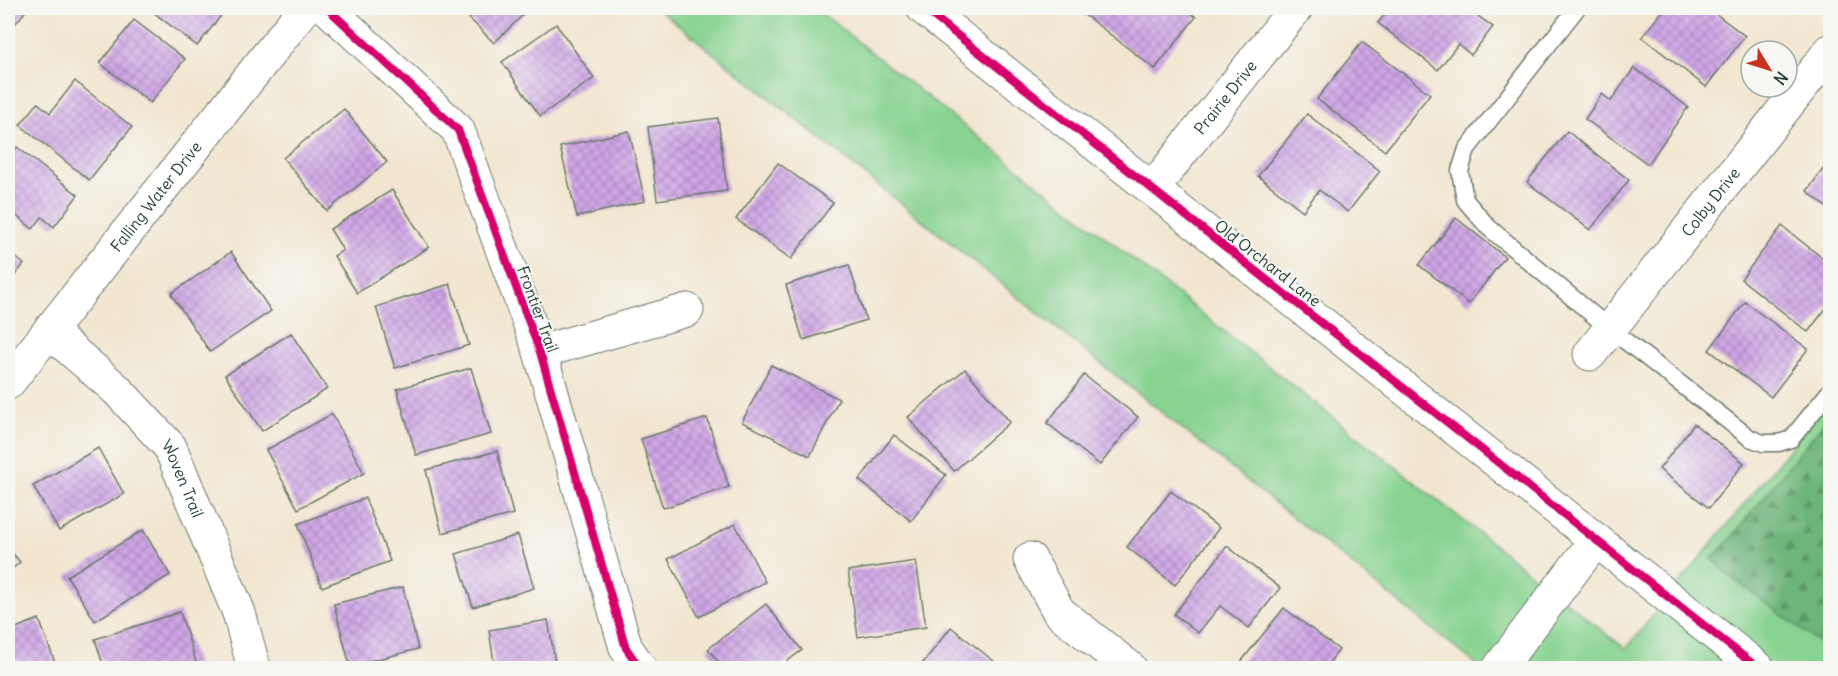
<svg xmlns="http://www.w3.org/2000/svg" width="1838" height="676" viewBox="0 0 1838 676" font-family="Delius,sans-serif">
  <defs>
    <pattern id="forest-firs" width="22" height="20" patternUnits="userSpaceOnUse" patternTransform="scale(1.5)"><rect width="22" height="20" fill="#6eb57a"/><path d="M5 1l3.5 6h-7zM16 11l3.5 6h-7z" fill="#5a9465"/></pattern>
    <pattern id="building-cross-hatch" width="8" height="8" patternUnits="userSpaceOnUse" patternTransform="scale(1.5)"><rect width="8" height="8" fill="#d0a6e7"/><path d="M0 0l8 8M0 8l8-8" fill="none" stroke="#a888bc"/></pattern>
  </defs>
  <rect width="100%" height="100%" fill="#f6f6f2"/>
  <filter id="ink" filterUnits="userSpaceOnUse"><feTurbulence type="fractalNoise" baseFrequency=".0167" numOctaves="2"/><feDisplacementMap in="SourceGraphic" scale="12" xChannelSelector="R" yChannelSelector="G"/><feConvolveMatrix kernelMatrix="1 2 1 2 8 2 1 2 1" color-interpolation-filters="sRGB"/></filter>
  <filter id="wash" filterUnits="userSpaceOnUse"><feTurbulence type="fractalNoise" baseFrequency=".008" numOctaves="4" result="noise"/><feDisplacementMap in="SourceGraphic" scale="24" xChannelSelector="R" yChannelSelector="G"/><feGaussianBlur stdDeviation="1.35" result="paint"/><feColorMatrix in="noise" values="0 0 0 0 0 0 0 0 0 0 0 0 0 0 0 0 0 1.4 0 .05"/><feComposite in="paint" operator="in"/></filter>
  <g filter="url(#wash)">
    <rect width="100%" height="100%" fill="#f2e6d0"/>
    <path fill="#88d390" stroke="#548862" stroke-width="1.5" d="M657,8h158l811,641 204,-250v269h-349z"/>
    <path fill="url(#forest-firs)" stroke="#467957" stroke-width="1.5" d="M1830,415v236l-103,-77 -15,-16 16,-16z"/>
    <g id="blocks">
      <g fill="url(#building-cross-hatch)">
        <path d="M8,8h20l-12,15 -8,-7z"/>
        <path d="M148,8h79l-30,38z"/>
        <path d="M459,8h71l-36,35z"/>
        <path d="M1076,8h108l12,9 -41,52z"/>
        <path d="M1390,8h77l26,19 -22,28 -13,-11 -20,26 -60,-47z"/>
        <path d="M1665,8h43l37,28 -39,51 -64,-50z"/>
        <path d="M134,20l51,39 -35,44 -50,-40z"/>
        <path d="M556,24l38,54 -54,38 -38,-54z"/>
        <path d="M1362,42l68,52 -45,57 -68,-52z"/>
        <path d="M1634,68l54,39 -40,57 -63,-45 17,-25 9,7z"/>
        <path d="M75,81l57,46 -43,53 -69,-55 18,-22 12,10z"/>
        <path d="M344,109l43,53 -60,49 -44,-53z"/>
        <path d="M1307,114l73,57 -32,41 -29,-22 -16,21 -45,-35z"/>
        <path d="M718,118l9,73 -70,9 -9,-73z"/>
        <path d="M629,131l16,70 -68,16 -17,-70z"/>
        <path d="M1567,131l62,49 -39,50 -63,-48z"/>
        <path d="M17,147l61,48 -24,32 -12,-10 -9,12 -25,-20v-51z"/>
        <path d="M1830,160v50l-23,-19z"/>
        <path d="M778,163l55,40 -42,56 -55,-40z"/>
        <path d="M392,190l37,57 -72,46 -23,-37 9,-6 -13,-21z"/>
        <path d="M1456,218l49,39 -36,47 -50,-39z"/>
        <path d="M1782,226l48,38v39l-22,29 -67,-53z"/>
        <path d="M8,251l16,13 -16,20z"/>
        <path d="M231,252l40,59 -61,41 -39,-58z"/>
        <path d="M849,265l17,55 -63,20 -17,-55z"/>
        <path d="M450,284l19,61 -74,23 -19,-61z"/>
        <path d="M1745,302l63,47 -37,48 -62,-47z"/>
        <path d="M291,333l36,56 -65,42 -37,-56z"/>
        <path d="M771,365l68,34 -29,57 -68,-34z"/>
        <path d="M471,368l20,66 -75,21 -19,-66z"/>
        <path d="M965,369l45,53 -56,49 -46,-54z"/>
        <path d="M1084,375l54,42 -38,48 -53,-42z"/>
        <path d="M332,414l32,59 -66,36 -32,-59z"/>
        <path d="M707,418l22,69 -66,21 -22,-69z"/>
        <path d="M1694,424l50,39 -35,45 -50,-39z"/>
        <path d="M894,435l52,40 -35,46 -52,-41z"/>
        <path d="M98,448l26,46 -65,37 -26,-45z"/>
        <path d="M497,451l16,63 -71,19 -16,-63z"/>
        <path d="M1171,491l48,37 -44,57 -48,-38z"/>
        <path d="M365,498l25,63 -68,26 -24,-63z"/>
        <path d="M735,524l30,58 -66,35 -31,-58z"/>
        <path d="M143,530l27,45 -75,46 -28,-45z"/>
        <path d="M518,535l16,53 -61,19 -17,-53z"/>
        <path d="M1227,546l53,42 -31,40 -29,-22 -22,27 -24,-19z"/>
        <path d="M8,548l12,14 -12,11z"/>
        <path d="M916,561l10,66 -68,10 -10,-66z"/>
        <path d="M403,587l15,62 -68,17 -16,-62z"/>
        <path d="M766,604l36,46 -24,18h-54l-16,-19z"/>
        <path d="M1284,608l55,42 -14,18h-89z"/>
        <path d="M180,612l17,53 -13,3h-80l-9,-29z"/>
        <path d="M39,619l18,49h-49v-37z"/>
        <path d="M548,620l8,48h-61l-6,-38z"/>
        <path d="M951,627l50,40 -1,1h-81z"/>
      </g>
    </g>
  </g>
  <g filter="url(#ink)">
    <use href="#blocks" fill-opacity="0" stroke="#69786b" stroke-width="1.5"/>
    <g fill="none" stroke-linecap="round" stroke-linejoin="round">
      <g stroke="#69786b" stroke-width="19">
        <path id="lane" d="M1577,8l-110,141 -7,22 5,29 23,27 122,102 140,109 13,5h16l12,-4 39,-48"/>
      </g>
      <g stroke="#69786b" stroke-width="35">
        <g id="street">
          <path d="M327,8l131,122 82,222 86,296 14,20"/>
          <path id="s1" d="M1153,188l143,-180"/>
          <path id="s2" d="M49,331l67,58 54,58 69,166 15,55"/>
          <path d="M540,352l147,-42"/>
          <path id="s3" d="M1590,354l240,-303"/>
          <path id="s4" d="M8,383l297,-375"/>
          <path d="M1030,559l29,53 71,56"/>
          <path d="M1499,668l97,-128"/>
        </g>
      </g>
      <g stroke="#69786b" stroke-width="35">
        <path id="secondary" d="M923,8l835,660"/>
      </g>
      <use href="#lane" stroke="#fff" stroke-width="16"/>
      <use href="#street" stroke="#fff" stroke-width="33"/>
      <use href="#secondary" stroke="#fff" stroke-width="33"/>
      <g stroke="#f6f6f2" stroke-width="11">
        <g id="cycleway">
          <path d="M327,8l131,122 82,222 86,296 14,20"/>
          <path d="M923,8l835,660"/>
        </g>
      </g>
      <use href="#cycleway" stroke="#d6006c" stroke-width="8"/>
    </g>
  </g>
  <g text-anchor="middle" stroke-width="4.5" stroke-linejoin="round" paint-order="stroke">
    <g font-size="16" fill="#1f3d34" stroke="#f6f6f2">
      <text dy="6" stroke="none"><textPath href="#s1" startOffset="116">Prairie Drive</textPath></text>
      <text dy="6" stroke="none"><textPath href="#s4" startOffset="238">Falling Water Drive</textPath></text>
      <text dy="6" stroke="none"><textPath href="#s3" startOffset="194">Colby Drive</textPath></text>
      <text transform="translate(1268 263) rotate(38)" y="6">Old Orchard Lane</text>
      <text transform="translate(538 309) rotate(70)" y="6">Frontier Trail</text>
      <text dy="6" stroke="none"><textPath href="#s2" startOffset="202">Woven Trail</textPath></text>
    </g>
  </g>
  <rect width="1838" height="676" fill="none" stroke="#f6f6f2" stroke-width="30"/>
  <g transform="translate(1769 69) rotate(128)"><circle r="28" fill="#f6f6f2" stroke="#a0aca6" stroke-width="1.5"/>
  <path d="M0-4.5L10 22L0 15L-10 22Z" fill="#c8321e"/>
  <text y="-9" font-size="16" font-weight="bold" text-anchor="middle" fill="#1f3d34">N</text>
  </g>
</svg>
